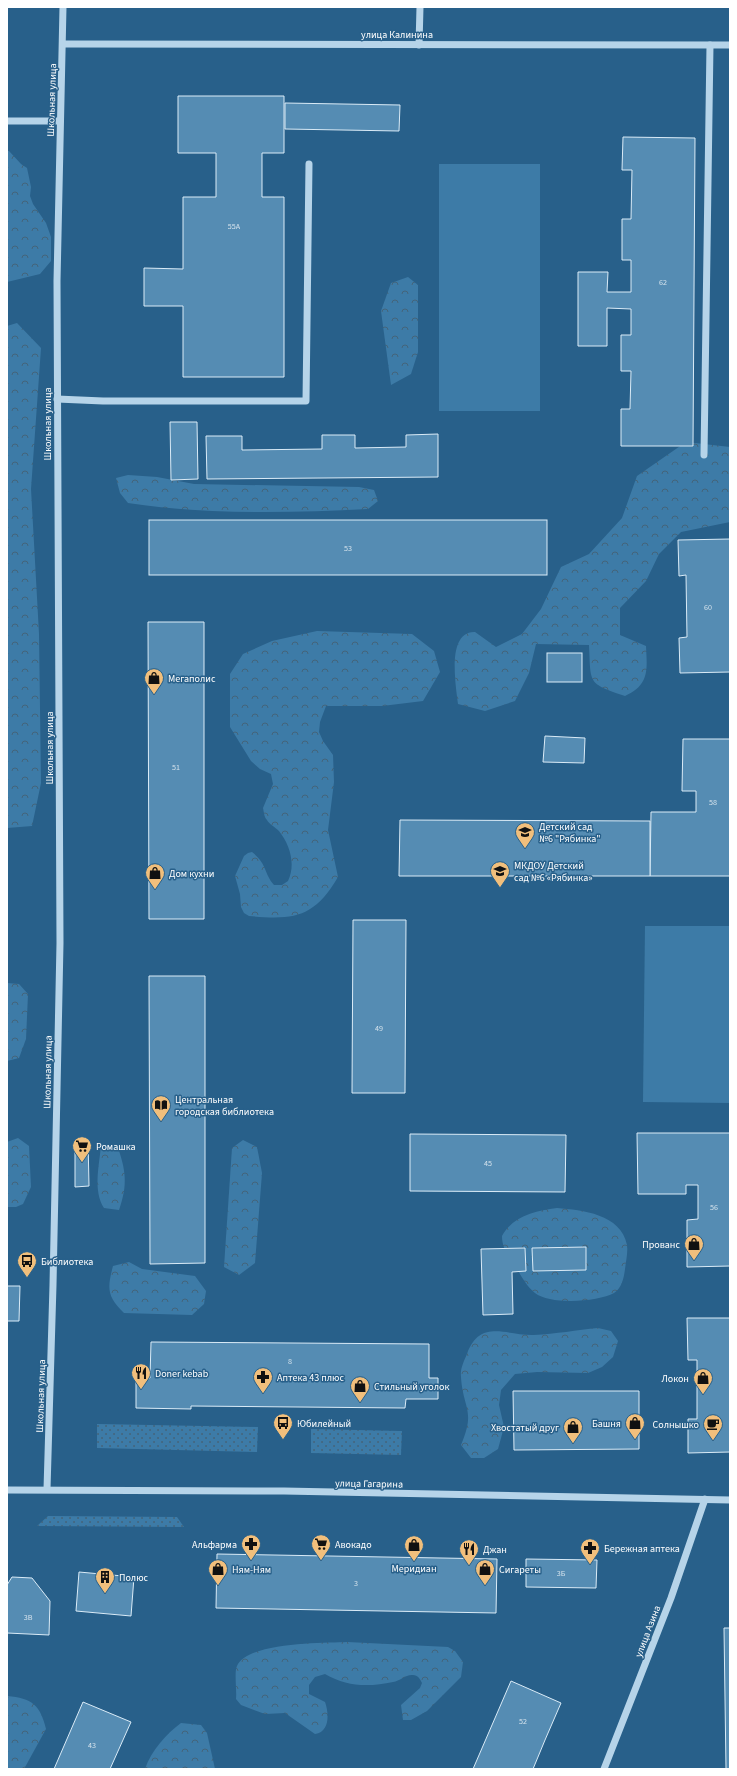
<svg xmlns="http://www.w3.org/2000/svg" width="737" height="1776" viewBox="0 0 737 1776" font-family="'Source Sans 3',sans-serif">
  <defs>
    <pattern id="grass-dots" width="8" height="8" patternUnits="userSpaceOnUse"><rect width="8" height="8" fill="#3d7ba7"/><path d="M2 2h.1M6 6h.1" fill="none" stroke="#44647a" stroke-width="1.8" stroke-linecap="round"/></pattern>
    <pattern id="forest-crowns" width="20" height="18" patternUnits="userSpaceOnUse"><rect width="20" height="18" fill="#3d7ba7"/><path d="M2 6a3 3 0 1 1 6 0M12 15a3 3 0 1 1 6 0" fill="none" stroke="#44647a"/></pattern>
  </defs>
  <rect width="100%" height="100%" fill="#28608a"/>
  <g fill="url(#grass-dots)">
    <path d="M97,1424l161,3 -1,25 -160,-4z"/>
    <path d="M311,1429l91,2 -1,24 -90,-2z"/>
    <path d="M48,1516l129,1 7,10 -147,-1z"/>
  </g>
  <g fill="url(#forest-crowns)">
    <path d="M7,151h2l12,13 6,4 4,19 -1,9 3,8 13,19 5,14v24l-11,13 -33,8z"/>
    <path d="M408,277l10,8v67l-7,22 -20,11 -10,-74 10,-28z"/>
    <path d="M17,323l24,25 -10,141 8,145 2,149 -9,43 -25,2v-502z"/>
    <path d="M686,442l44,5v75l-49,10 -22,22 -13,27 -26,27v27l26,11c1,23 4,39 -21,50 -38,-13 -34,-12 -36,-51l-53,-1 -7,29 -14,28 -30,10 -27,-7c-2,-18 -12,-73 17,-72l21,15 26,-13 19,-25 20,-42 28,-13 33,-36 15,-42z"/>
    <path d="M128,475l29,2 37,7 165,3 15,3 4,11 -10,8c-81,4 -160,6 -240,-6l-8,-10 -4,-15z"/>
    <path d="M317,631l95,3 22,17 6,21 -17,29 -41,5h-56l-6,16 -1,10 4,9 10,14 1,27 -6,48 10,47c-24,41 -44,43 -89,39l-5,-3 -3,-6 -1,-13 -5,-18 9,-20 4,-3 4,-1c16,13 11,20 22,33h8l6,-4c8,-17 2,-36 -9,-50 -4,-4 -10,-7 -12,-11 -3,-3 -3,-8 -4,-12l10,-24 -2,-10 -11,-5 -9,-8 -21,-34v-53l13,-20 29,-13z"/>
    <path d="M7,983l12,1 9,10 -2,45 -7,19 -12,3z"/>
    <path d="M18,1138l11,8 2,41 -8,17 -7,3h-9v-65z"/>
    <path d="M243,1140l14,7 5,26 -7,90 -16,12 -15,-8 8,-119z"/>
    <path d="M117,1145c9,25 11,40 2,65l-15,-2c-11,-17 -5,-42 -3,-62z"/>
    <path d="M557,1208c25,2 64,6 70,37 1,7 -1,16 -2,24 -1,8 -3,19 -11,24 -16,9 -64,12 -79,0 -9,-7 -14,-18 -20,-27 -7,-10 -13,-18 -13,-30 11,-20 33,-25 55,-28z"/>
    <path d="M129,1262l13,7 53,7 11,15 -2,13 -12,11 -68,-2c-17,-17 -17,-24 -11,-47z"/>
    <path d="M598,1328l13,3 7,10 -5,16 -11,10 -14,6 -51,-1 -22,2 -14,16 -2,15 5,22 -6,22 -14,9h-13l-10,-13c15,-35 2,-36 0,-68 -1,-8 3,-16 6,-23 13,-36 40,-18 67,-19 22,-1 43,-5 64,-7z"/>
    <path d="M347,1642l101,5 7,4 8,11 -2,15 -34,34 -16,9h-8l-2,-15 19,-17 2,-5c-2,-4 -4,-8 -9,-8 -7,-1 -13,6 -20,7 -24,5 -46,5 -68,-8l-10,3 -6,8v9l16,8c4,11 5,30 -10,32l-30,-21 -20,1 -24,-9 -5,-6c1,-8 -2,-27 1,-33 10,-24 88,-23 110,-24z"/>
    <path d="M7,1696c25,2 33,9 39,33l-22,40h-17z"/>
    <path d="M181,1723l20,2 6,8 8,36h-70c6,-18 21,-35 36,-46z"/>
  </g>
  <g fill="#3d7ba7">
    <rect x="439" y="164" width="101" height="247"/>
    <path d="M645,926h85v177l-87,-1z"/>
  </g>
  <g fill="#558cb3" stroke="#daebf7">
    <path d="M178,96h106v57h-22v44h22v180h-101v-71h-39v-38l39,1v-72h33v-44h-38z"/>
    <path d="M285,103l115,2 -1,26 -114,-2z"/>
    <path d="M623,137l72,1 -2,308h-72v-37h9l1,-38h-10v-36h10v-26l-24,-1v38h-29v-74h30l-1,20h24v-32h-9v-41h9l1,-49h-10z"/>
    <path d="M170,422h27l1,57 -27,1z"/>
    <path d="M438,434v43l-231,2 -1,-43h36v14l80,-1v-14h33v13l51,-1v-12z"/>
    <rect x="149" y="520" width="398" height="55"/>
    <path d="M730,539v133l-50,1 -1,-35 8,-1 -1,-62 -7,1 -1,-36z"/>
    <path d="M148,622h56v297h-55z"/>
    <rect x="547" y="653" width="35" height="29"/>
    <path d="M545,736l40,2 -1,25 -41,-1z"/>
    <path d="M683,739h47v137h-80l1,-64h45v-21h-14z"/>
    <path d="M400,820l250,1v55h-251z"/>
    <path d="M353,920h53l-1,173h-53z"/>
    <path d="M149,976h56v287l-55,1z"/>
    <path d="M637,1133h93v133l-43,1v-47l11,-1v-34h-12v9h-48z"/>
    <path d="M410,1134l156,1 -1,57 -155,-1z"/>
    <path d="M88,1139l1,47 -14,1v-47z"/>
    <path d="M586,1247v23l-53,1 -1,-23z"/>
    <path d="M525,1248l1,23 -14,1 1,42 -30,1 -2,-66z"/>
    <path d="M7,1286h13l-1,35h-12z"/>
    <path d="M687,1318h43v134l-42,1v-34h9v-59h-9z"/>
    <path d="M151,1342l278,2v34h9v21h-32l-1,9 -214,-2v3l-55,-1v-30h14z"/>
    <path d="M513,1391h126v58l-125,1z"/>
    <path d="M217,1554l280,5 -1,54 -280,-5z"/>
    <path d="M526,1559l71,1 -1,28 -70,-1z"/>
    <path d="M79,1572l55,5 -3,39 -55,-5z"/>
    <path d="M12,1577l20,1 18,23 -1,34 -42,-2v-48z"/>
    <path d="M724,1628h6v141h-4z"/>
    <path d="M511,1681l50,22 -16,37 -12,29h-60z"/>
    <path d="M83,1702l48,20 -21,47h-56z"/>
  </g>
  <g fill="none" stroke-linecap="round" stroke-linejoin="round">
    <g stroke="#b6d4e9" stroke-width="7">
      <path d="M63,44l667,1"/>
      <path d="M419,45l1,-38"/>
      <path d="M7,121h53"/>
      <path d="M57,399l46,2h203l3,-237"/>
      <path d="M704,455l6,-410"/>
      <path d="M47,1489l6,-204 7,-342 -3,-662 6,-274"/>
      <path d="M7,1490l277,1 446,9"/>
      <path d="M604,1769l67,-171 34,-99"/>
    </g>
  </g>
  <defs>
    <g id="shop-pin" transform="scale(1)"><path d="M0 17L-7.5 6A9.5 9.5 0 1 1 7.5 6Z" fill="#f1bf7c" stroke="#28608a"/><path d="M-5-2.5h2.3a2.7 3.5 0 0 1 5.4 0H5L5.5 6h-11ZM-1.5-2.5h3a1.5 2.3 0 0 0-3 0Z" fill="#111"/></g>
    <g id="school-pin" transform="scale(1)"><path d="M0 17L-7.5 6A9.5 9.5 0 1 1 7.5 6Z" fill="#f1bf7c" stroke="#28608a"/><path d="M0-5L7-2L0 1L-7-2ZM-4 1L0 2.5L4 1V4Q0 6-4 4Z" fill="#111"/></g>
    <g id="library-pin" transform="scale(1)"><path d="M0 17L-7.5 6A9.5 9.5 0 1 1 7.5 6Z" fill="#f1bf7c" stroke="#28608a"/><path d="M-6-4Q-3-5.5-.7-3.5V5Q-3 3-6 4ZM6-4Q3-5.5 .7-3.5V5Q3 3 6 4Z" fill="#111"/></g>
    <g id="supermarket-pin" transform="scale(1)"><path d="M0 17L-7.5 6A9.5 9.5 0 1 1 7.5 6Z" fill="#f1bf7c" stroke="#28608a"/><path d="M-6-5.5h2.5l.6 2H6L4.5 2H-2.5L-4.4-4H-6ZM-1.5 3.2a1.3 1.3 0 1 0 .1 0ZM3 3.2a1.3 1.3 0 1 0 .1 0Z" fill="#111"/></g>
    <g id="bus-pin" transform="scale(1)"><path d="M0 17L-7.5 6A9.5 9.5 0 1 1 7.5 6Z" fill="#f1bf7c" stroke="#28608a"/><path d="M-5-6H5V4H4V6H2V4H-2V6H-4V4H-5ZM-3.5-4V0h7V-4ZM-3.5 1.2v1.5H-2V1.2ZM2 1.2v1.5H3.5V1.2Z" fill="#111"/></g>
    <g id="restaurant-pin" transform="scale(1)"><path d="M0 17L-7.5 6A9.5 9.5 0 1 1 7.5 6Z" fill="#f1bf7c" stroke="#28608a"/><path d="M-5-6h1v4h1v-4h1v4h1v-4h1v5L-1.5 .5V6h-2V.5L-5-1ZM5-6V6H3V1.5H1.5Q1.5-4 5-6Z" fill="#111"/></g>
    <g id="pharmacy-pin" transform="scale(1)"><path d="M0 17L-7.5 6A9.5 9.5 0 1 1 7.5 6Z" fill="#f1bf7c" stroke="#28608a"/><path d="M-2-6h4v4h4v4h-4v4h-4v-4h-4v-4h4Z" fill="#111"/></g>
    <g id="cafe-pin" transform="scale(1)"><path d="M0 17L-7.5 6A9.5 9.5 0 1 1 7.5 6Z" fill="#f1bf7c" stroke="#28608a"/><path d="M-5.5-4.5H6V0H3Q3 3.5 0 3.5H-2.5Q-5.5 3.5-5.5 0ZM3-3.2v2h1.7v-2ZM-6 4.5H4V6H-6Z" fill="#111"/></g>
    <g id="building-pin" transform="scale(1)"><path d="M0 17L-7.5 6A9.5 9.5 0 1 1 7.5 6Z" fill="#f1bf7c" stroke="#28608a"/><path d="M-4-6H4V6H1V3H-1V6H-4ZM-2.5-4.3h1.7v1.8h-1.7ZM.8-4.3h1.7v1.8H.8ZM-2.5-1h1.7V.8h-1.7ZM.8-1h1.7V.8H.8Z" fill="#111"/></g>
  </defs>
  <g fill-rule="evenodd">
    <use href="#shop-pin" x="154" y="678"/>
    <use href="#school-pin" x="525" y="832"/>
    <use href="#school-pin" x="500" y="871"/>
    <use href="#shop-pin" x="155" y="873"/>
    <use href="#library-pin" x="161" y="1105"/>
    <use href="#supermarket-pin" x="82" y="1146"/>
    <use href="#shop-pin" x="694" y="1244"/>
    <use href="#bus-pin" x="27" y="1261"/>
    <use href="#restaurant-pin" x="141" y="1373"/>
    <use href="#pharmacy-pin" x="263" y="1377"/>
    <use href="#shop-pin" x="703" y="1378"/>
    <use href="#shop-pin" x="360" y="1386"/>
    <use href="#bus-pin" x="283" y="1423"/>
    <use href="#shop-pin" x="635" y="1423"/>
    <use href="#cafe-pin" x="713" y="1424"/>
    <use href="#shop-pin" x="573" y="1427"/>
    <use href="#pharmacy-pin" x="251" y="1544"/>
    <use href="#supermarket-pin" x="321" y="1544"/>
    <use href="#shop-pin" x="414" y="1545"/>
    <use href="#pharmacy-pin" x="590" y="1548"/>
    <use href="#restaurant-pin" x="469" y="1549"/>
    <use href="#shop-pin" x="218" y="1569"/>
    <use href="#shop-pin" x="485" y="1569"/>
    <use href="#building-pin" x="105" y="1577"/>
  </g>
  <g text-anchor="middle" stroke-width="3" stroke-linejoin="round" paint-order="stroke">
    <g font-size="8" fill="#d4e2ec">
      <text x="234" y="229">55А</text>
      <text x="663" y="285">62</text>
      <text x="348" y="551">53</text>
      <text x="708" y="610">60</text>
      <text x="176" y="770">51</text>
      <text x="713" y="805">58</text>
      <text x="379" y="1031">49</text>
      <text x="488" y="1166">45</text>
      <text x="714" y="1210">56</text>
      <text x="290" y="1364">8</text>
      <text x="561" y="1576">3Б</text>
      <text x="356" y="1586">3</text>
      <text x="28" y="1620">3В</text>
      <text x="523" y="1724">52</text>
      <text x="92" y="1748">43</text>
    </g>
    <g font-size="10" fill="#fff" stroke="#28608a">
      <text x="397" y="38">улица Калинина</text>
      <text transform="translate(51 100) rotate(-88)" y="4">Школьная улица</text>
      <text transform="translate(47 424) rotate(-90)" y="4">Школьная улица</text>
      <text transform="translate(49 748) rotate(-90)" y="4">Школьная улица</text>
      <text transform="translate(47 1072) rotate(-89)" y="4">Школьная улица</text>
      <text transform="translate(40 1396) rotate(-88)" y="4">Школьная улица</text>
      <text transform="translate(369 1483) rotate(1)" y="4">улица Гагарина</text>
      <text transform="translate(647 1631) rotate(-69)" y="4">улица Азина</text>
    </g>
    <g font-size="10" fill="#fff" stroke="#28608a" text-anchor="start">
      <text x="168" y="682">Мегаполис</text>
      <text x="539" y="830">Детский сад<tspan x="539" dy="12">№6 "Рябинка"</tspan></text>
      <text x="514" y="869">МКДОУ Детский<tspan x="514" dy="12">сад №6 «Рябинка»</tspan></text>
      <text x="169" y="877">Дом кухни</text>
      <text x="175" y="1103">Центральная<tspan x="175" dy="12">городская библиотека</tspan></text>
      <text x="96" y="1150">Ромашка</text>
      <text x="680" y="1248" text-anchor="end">Прованс</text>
      <text x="41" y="1265">Библиотека</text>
      <text x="155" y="1377">Doner kebab</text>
      <text x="277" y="1381">Аптека 43 плюс</text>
      <text x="689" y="1382" text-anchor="end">Локон</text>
      <text x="374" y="1390">Стильный уголок</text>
      <text x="297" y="1427">Юбилейный</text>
      <text x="621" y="1427" text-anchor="end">Башня</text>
      <text x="699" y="1428" text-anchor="end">Солнышко</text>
      <text x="559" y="1431" text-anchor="end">Хвостатый друг</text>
      <text x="237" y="1548" text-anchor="end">Альфарма</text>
      <text x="335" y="1548">Авокадо</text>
      <text x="604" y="1552">Бережная аптека</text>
      <text x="483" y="1553">Джан</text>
      <text x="414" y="1572" text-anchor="middle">Меридиан</text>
      <text x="232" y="1573">Ням-Ням</text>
      <text x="499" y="1573">Сигареты</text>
      <text x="119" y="1581">Полюс</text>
    </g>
  </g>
  <rect width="737" height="1776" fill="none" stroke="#ffffff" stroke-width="16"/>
</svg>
